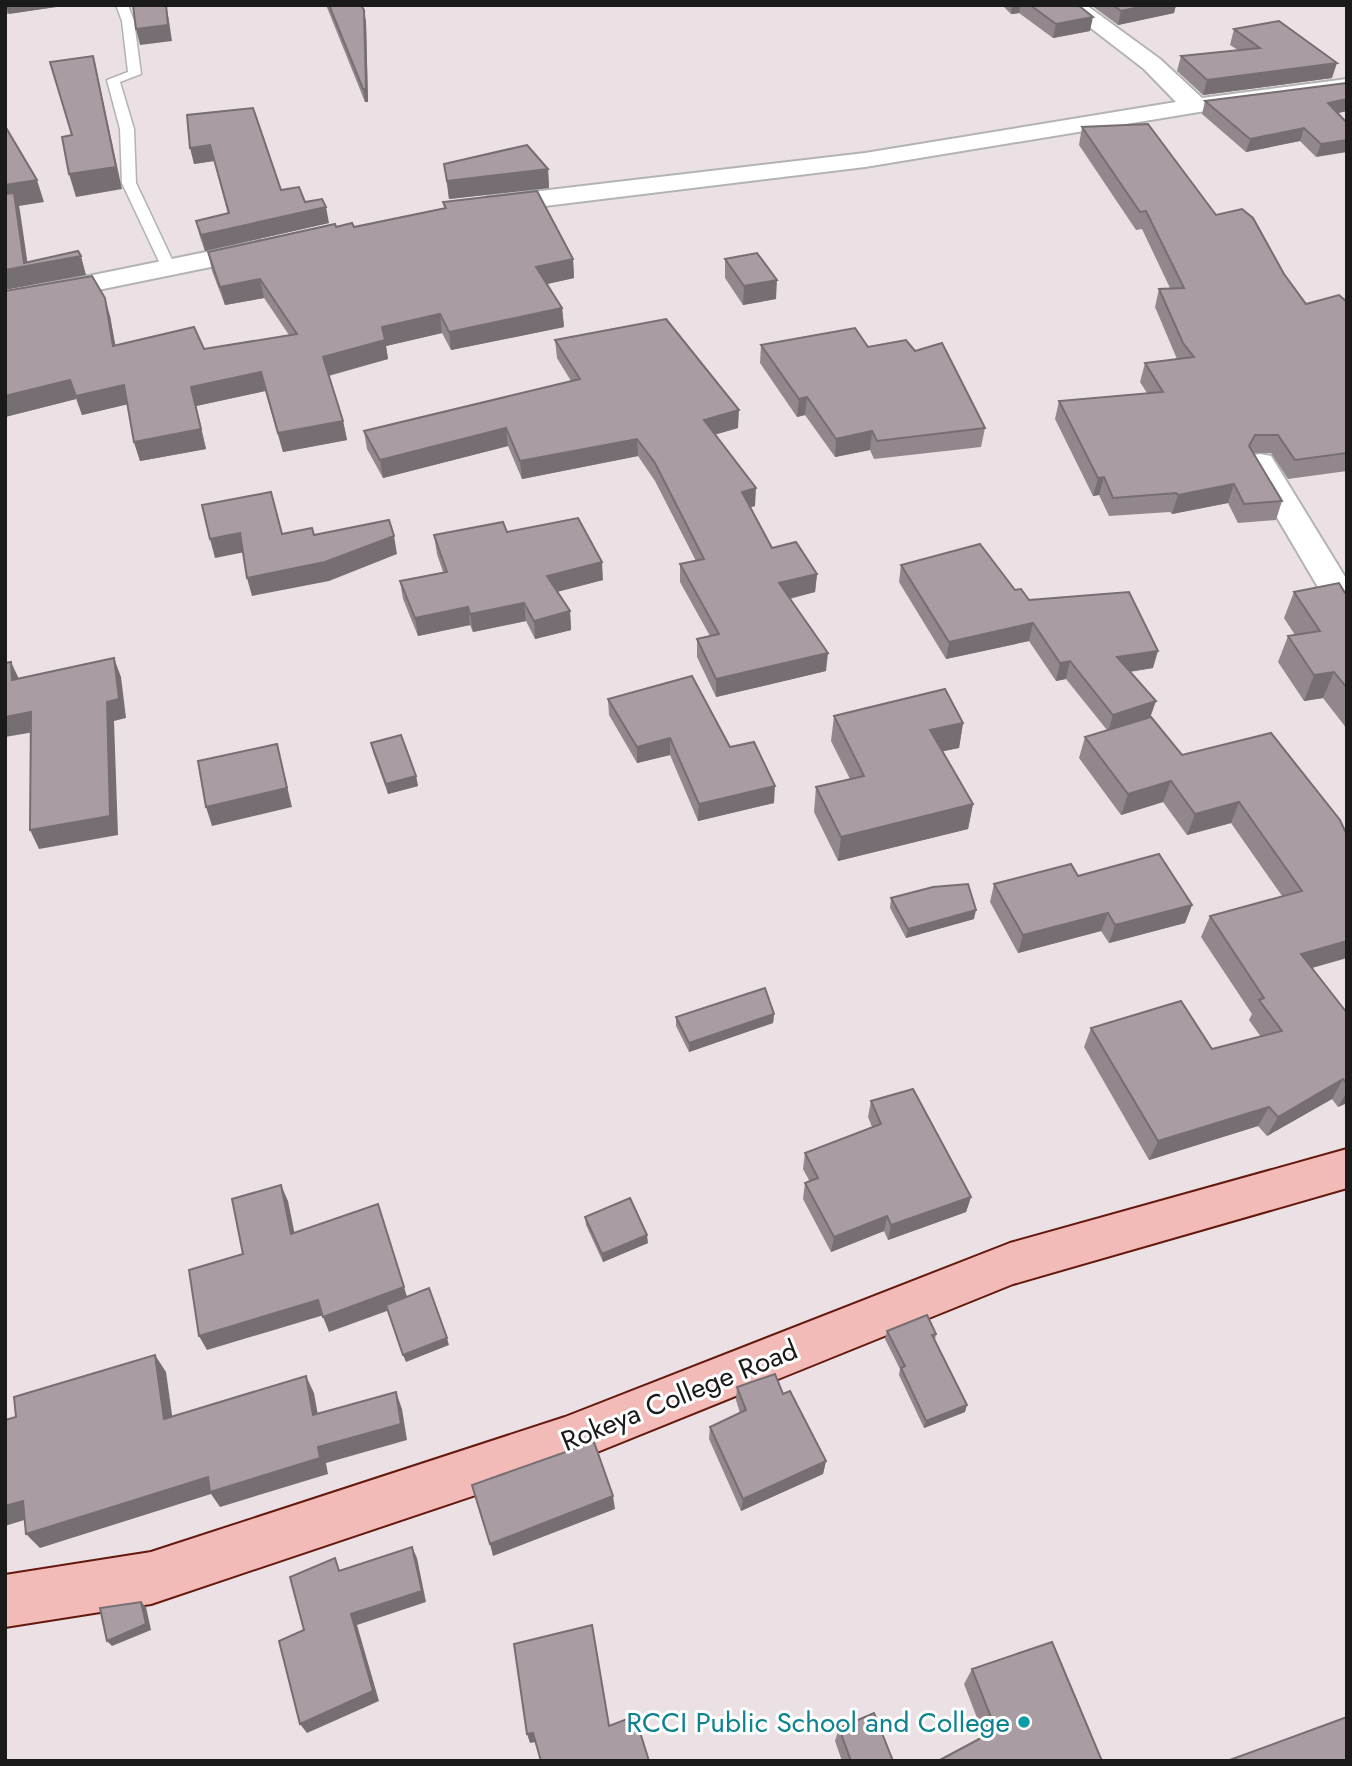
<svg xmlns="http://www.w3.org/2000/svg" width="1352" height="1766" viewBox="0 0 1352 1766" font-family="Jost,sans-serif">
  <rect width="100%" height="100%" fill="#ebe1e4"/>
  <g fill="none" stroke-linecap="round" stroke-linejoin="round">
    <g stroke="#b3b3b3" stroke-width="3">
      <path id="lane" d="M116,5h12l6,16 7,53 -21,8 14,47 2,54 41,87 -7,4 -7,-4 -41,-87 -2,-54 -13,-49 21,-8 -6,-51z"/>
    </g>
    <g stroke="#b3b3b3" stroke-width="4">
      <g id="street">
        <path d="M1061,5h25l74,54 42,39 145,-19v14l-148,19 -334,55 -377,46 -9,-3 -4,-5 4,-5 9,-3 377,-44 311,-51 -32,-33z"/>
        <path d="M260,241l9,2 4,6 -4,6 -264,54v-16z"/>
        <path d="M1260,454l11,2 76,124v39l-12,-3 -90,-153 4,-7z"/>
      </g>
    </g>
    <g stroke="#65180d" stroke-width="4">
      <path id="secondary" d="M1347,1149v39l-334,96 -448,181 -414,139 -146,23v-52l146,-23 414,-135 445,-174z"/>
    </g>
    <use href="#lane" fill="#fff" fill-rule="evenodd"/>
    <use href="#street" fill="#fff" fill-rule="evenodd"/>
    <use href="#secondary" fill="#f3bbb7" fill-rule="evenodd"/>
  </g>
  <g fill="#91878c">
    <path d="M5,5h58v1l-58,8z"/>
    <path d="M326,5h35l5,17 2,80h-3z"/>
    <path d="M1002,5h76l12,26 -37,7 -34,-25 -8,1z"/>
    <path d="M1091,5h85l-2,8 -56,12z"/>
    <path d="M1234,29l98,49 -129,17 -26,-24 4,-15 57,-6 -8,-5z"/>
    <path d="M1347,83v28l-9,2 -22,44 -16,-16 -54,11 -44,-38 3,-13z"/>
    <path d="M187,115l94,75 24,12 24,21 -124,28 -5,-14 -4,-16 32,-7 -14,-53 -20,3z"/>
    <path d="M1082,127l134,88 68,59 22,30 41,-2v169l-59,8 -17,-26h-18l29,48 -6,19 -38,3 -10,-20 -56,11 -2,-2 -61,4 -10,-21 -6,1 -38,-77 4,-18 88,-8 -7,-11 5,-19 32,-4 -22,-52 4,-18 11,-1 -28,-59 -6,1 -57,-85z"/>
    <path d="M444,164l104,5 1,19 -100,11z"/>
    <path d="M443,202l130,57 1,19 -27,6 15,24 2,19 -113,23 -9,-17 -56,13 2,13 -59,17 14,45 4,19 -64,12 -18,-61 -69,15 10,43 -66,12 -6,-19 -7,-38 -45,11 -6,-16 -71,18 105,-101 5,29 89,4 85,-14 -25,-37 -39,7 -13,-34 -4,-19 128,-25h18l90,-19z"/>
    <path d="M725,259l51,40 -33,6 -18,-27z"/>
    <path d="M555,340l183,88 -23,6 40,72 -5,1 22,41 45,26 -2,18 -25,7 36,72 -110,26 -19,-40v-18l13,-3 -30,-54v-18l16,-3 -41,-80 -17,-25 -116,23 -14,-33 -125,32 -16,-29 -3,-18 207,-50 -14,-23z"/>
    <path d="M761,345l107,2 47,4 70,77 -4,19 -107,12 -4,-9 -35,7 -30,-42 -8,2 -37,-54z"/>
    <path d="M507,532l96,48 -46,12 13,19 1,19 -36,9 -9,-18 -53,11 -3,-7 -52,11 -15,-37 -3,-18 43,-9 -6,-18 -3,-19z"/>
    <path d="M901,565l114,25 14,10 124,68 -23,4 20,46 32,37 158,65 -28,148 35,45v90l-9,4 -6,-8 -65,37 -9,-10 -109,34 -65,-113 7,-19 121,21 49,-12 -12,-17 3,-6 -51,-77 9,-21 72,-20 -51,-73 -44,12 -24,-33 -42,13 -42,-57 6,-21 22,-7 -41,-51 -10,2 -27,-40 -83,18 -47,-77z"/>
    <path d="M1294,592l53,1v136l-24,-31 -19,3 -26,-39 10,-26 7,-1 -11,-17z"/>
    <path d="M608,699l122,48 44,56 -76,18 -28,-66 -33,8 -28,-48z"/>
    <path d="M834,716l129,7 -4,25 -17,3 31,53 -5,25 -130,32 -24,-49 2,-25 34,-8 -19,-38z"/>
    <path d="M371,743l45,33 2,10 -30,8 -15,-42z"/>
    <path d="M1078,876l114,29 -7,18 -76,20 -8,-12 -83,22 -28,-51 4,-18z"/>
    <path d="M891,898l83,21 -68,19 -16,-30z"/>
    <path d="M774,1014l-1,9 -84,29 -13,-26v-9z"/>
    <path d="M871,1101l100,96 -5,15 -78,28 -4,-9 -53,21 -28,-53 2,-16 5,-1 -7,-13 2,-16 67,-26 -4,-10z"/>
    <path d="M585,1217l63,26 -45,19 -17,-37z"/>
    <path d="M887,1331l49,3 -1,6 30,72 -41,16 -25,-53 1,-6 -15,-30z"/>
    <path d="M737,1387l46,7 43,67 -3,13 -82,37 -32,-72 1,-12 30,-14 -4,-13z"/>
    <path d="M972,1669l130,92 -118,-25 -20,-52z"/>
    <path d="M839,1728l54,33h-51l-7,-20z"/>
  </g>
  <g fill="#766e72">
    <path d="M6,5h57v1l-54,8z"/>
    <path d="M166,5l3,16 3,20 -32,4 -4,-16z"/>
    <path d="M1012,5h9l-2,8 -8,1z"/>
    <path d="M1149,5h27l-2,8 -56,12 3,-14z"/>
    <path d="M364,10l2,12 2,80h-3l-2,-13z"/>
    <path d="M1093,17l-3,14 -37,7 3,-14z"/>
    <path d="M93,56l5,22 24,111 -46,8 -7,-23z"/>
    <path d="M1337,63l-5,15 -129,17 4,-15z"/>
    <path d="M1347,99v12l-23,5 4,-13z"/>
    <path d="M1304,128l-4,13 -54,11 4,-13z"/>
    <path d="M1347,140v12l-31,5 5,-13z"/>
    <path d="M210,145l4,16 -20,3 -4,-16z"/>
    <path d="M548,169l1,19 -100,11 -2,-18z"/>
    <path d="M37,180l7,22 -25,4 1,5 8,55 53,-10 5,19 -81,15v-105z"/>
    <path d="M326,207l3,16 -124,28 -4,-16z"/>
    <path d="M573,259l1,19 -36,8 -2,-19z"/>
    <path d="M260,279l4,19 -39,7 -5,-18z"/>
    <path d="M777,280l-1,19 -33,6 1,-19z"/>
    <path d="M105,298l5,18 9,49 -6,-19z"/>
    <path d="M562,308l2,19 -113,23 -2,-18z"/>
    <path d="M440,314l2,19 -56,13 2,13 -62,17 -3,-19 59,-30z"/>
    <path d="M261,372l4,19 -69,15 10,43 -66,12 -6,-19 57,-55z"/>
    <path d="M70,380l6,19 -71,18v-21z"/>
    <path d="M124,385l5,19 -47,11 -6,-19z"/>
    <path d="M807,397l-2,18 -8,2 2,-18z"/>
    <path d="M739,410l-1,18 -34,10v-18z"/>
    <path d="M343,421l4,19 -64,12 -5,-19z"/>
    <path d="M506,428l2,18 -125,32 -3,-18z"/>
    <path d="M872,431l-2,19 -35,7 1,-18z"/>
    <path d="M637,439l1,17 -116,23 -2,-18z"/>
    <path d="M1104,477l-5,18 -6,1 5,-18z"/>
    <path d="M1234,484l-6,19 -56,11 6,-19z"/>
    <path d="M756,488l-1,18 -14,4 1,-18z"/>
    <path d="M240,533l5,19 -30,6 -5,-19z"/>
    <path d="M394,536l3,18 -68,27 -77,15 -5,-18z"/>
    <path d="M602,562l1,18 -55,14 -1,-18z"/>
    <path d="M817,574l-2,18 -37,9 1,-18z"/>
    <path d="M524,603l2,18 -53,11 -3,-18z"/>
    <path d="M468,607l2,18 -52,11 -3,-18z"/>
    <path d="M570,611l1,19 -36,9 -1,-18z"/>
    <path d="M1033,623l-4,18 -83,18 3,-17z"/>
    <path d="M1158,651l-5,17 -41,6 5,-17z"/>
    <path d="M828,653l-2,18 -110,26v-18z"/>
    <path d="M114,658l7,19 5,41 -12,3 4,114 -79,14 -9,-19z"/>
    <path d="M1070,661l-4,18 -10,2 4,-18z"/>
    <path d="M11,662l9,19 -8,-1z"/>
    <path d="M1334,672l-11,26 -19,3 10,-26z"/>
    <path d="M1156,701l-6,17 -42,14 5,-17z"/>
    <path d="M31,712l9,19 -35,6v-20z"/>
    <path d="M963,723l-4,25 -34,7 5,-25z"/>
    <path d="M670,738v17l-33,8v-16z"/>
    <path d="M277,744l15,63 -80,19 -6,-19z"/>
    <path d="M416,776l2,10 -30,8 -2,-10z"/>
    <path d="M1171,781l-8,21 -42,13 7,-21z"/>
    <path d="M775,786l-1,17 -76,18 1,-17z"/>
    <path d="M1239,802l-8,21 -44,12 8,-21z"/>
    <path d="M973,804l-5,25 -130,32 3,-24z"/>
    <path d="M1192,905l-7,18 -76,20 6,-18z"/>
    <path d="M976,910l-2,9 -68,19 2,-9z"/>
    <path d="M1108,913l-7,18 -83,22 5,-18z"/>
    <path d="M1347,941v17l-56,16 10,-20z"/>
    <path d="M774,1014l-1,9 -84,29v-9z"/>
    <path d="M1343,1079l-11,20 -65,37 11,-19z"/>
    <path d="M1347,1092v11l-9,4z"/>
    <path d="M1269,1107l-11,19 -109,34 9,-19z"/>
    <path d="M281,1185l7,16 10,49 -7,-16z"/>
    <path d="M971,1197l-5,15 -78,28 3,-15z"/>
    <path d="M887,1216l-3,15 -53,21 3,-15z"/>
    <path d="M647,1235l1,8 -45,19 -1,-8z"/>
    <path d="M404,1287l5,16 -80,29 -6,-15z"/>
    <path d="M318,1300l6,15 -117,35 -8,-14z"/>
    <path d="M447,1338l2,7 -43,17 -3,-7z"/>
    <path d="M155,1355l11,17 9,64 -11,-17z"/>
    <path d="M306,1376l8,17 7,39 -8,-17z"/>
    <path d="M396,1392l6,17 5,31 -81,23 2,11 -108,33 -9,-13 -171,54 -14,-14 182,-57 110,-30z"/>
    <path d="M967,1405l-2,7 -41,16 2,-7z"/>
    <path d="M826,1461l-3,13 -82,37 2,-12z"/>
    <path d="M613,1496l2,13 -122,47 -3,-12z"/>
    <path d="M23,1501l14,15 -32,10v-20z"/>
    <path d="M412,1547l5,11 9,44 -69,23 22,76 -72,32 -7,-9 51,-110z"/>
    <path d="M141,1602l5,5 5,23 -39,16 -5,-5z"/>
    <path d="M533,1733l3,9 -6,1 -3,-9z"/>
  </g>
  <g fill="#a99da3" stroke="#766e72" stroke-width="2">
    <path d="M133,5h33l2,20 -32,4z"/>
    <path d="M329,5h32l3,5 2,79h-3z"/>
    <path d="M1030,5h48l15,12 -37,7z"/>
    <path d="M1113,5h36l-28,6z"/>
    <path d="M1279,21l58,42 -130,17 -26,-24 79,-8 -26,-19z"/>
    <path d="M93,56l23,111 -47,7 -7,-37 10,-2 -22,-73z"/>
    <path d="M1347,83v16l-19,4 19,20v17l-26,4 -17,-16 -54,11 -45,-38z"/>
    <path d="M253,108l28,82 18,-3 6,15 17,-3 4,8 -125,28 -5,-14 33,-8 -19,-68 -20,3 -3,-33z"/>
    <path d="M1148,124l68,91 26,-6 11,9 31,56 22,30 33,-9 8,7v151l-52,7 -17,-25h-23l-6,11 33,55 -38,3 -10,-20 -56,11 -2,-2 -63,5 -9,-21 -6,1 -39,-77 104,-9 -18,-29 49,-6 -11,-14 -24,-54 25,-1 -38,-77 -6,1 -58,-85z"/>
    <path d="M5,126l32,54 -32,5z"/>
    <path d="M527,145l21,24 -101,12 -3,-17z"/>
    <path d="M537,191l36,68 -37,8 26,41 -113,24 -9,-18 -58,13 3,13 -62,17 20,64 -65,12 -17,-61 -70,15 10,42 -67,13 -10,-57 -48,11 -6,-16 -65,16v-105l87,-15 13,22 8,48 81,-19 10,22 93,-15 -37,-55 -40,8 -12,-35 127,-28 1,3 16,-4 2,4 92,-19 -3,-6z"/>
    <path d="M14,193l10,70 54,-12 3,5 -76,14v-76z"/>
    <path d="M757,253l20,27 -33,6 -19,-27z"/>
    <path d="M666,319l73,91 -35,10 52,68 -14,4 30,56 24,-6 21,32 -38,9 49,70 -112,26 -19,-40 22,-5 -39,-70 24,-5 -49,-96 -18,-24 -117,22 -14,-33 -126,32 -16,-29 216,-52 -25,-39z"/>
    <path d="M855,328l13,19 38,-7 9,11 27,-8 43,85 -108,13 -5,-10 -36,8 -29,-42 -8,2 -38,-54z"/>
    <path d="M271,492l11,42 30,-6 2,7 75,-15 5,16 -69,26 -78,16 -7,-45 -30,6 -8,-34z"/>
    <path d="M578,518l24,44 -55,14 23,35 -36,10 -10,-18 -54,11 -2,-7 -53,11 -15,-37 47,-9 -13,-37 69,-13 4,10z"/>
    <path d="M980,544l35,46 6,-1 8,11 100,-8 29,59 -41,6 39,44 -43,14 -43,-54 -10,2 -27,-40 -84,19 -48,-77z"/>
    <path d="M1339,583l6,10h2v95l-13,-16 -20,3 -26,-39 32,-5 -26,-39z"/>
    <path d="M114,658l5,41 -12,3 3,114 -80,14 1,-118 -26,5v-54l6,-1 1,18z"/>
    <path d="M692,676l38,71 24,-5 21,44 -76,18 -29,-66 -33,9 -29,-48z"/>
    <path d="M945,689l18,34 -33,7 43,74 -132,33 -25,-50 48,-11 -30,-60z"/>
    <path d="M1151,717l31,38 89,-22 69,87 7,15v106l-46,13 46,59v71l-4,-5 -65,38 -9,-10 -111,34 -67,-113 90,-27 31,48 70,-18 -23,-31 5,-2 -54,-82 92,-25 -63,-89 -44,12 -24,-33 -43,13 -43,-57z"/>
    <path d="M401,735l15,41 -30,8 -15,-41z"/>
    <path d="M277,744l10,44 -81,19 -8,-46z"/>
    <path d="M1159,854l33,51 -77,20 -7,-12 -85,22 -29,-51 77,-20 7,12z"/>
    <path d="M968,884l8,26 -68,19 -17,-31 42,-11z"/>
    <path d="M765,988l9,26 -85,29 -13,-26z"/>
    <path d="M913,1089l58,108 -80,28 -4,-9 -53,21 -29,-54 13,-5 -13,-25 76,-29 -10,-23z"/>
    <path d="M281,1185l10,49 87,-30 26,83 -81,30 -5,-17 -119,36 -10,-66 54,-16 -11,-55z"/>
    <path d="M630,1198l17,37 -45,19 -17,-37z"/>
    <path d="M429,1288l18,50 -44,17 -17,-50z"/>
    <path d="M927,1315l9,19 -4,1 35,70 -41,16 -25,-53 4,-2 -18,-35z"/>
    <path d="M155,1355l9,64 142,-43 7,39 83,-23 5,32 -83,23 2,11 -110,34 -2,-15 -182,57 -3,-33 -18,5v-86l11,-3 -2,-20z"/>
    <path d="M775,1374l8,20 7,-3 36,70 -83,38 -33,-72 36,-17 -9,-23z"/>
    <path d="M594,1442l19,54 -123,48 -18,-59z"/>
    <path d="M412,1547l10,44 -71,23 22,77 -73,33 -21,-83 25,-11 -14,-53 45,-19 4,13z"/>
    <path d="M141,1602l5,22 -39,17 -7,-33z"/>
    <path d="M592,1625l17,101 26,-10 14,45h-108l-8,-28 -6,1 -13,-90z"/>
    <path d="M1052,1642l50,119h-164l58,-31 -24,-61z"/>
    <path d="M874,1713l19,48h-42l-12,-33z"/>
    <path d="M1347,1717v44h-120z"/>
  </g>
  <circle fill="#0f9aa8" stroke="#fff" stroke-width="2.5" cx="1024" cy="1722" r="7"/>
  <g text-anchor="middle" stroke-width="6" stroke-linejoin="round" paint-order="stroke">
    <g font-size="28" fill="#1a1a1a" stroke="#fff">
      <text transform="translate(679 1395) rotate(-22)" y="10">Rokeya College Road</text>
    </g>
    <g font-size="28" fill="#0d838f" stroke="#fff" text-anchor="end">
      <text x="1010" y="1732">RCCI Public School and College</text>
    </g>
  </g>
  <rect width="1352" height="1766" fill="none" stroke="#1a1a1a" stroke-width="14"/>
</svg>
